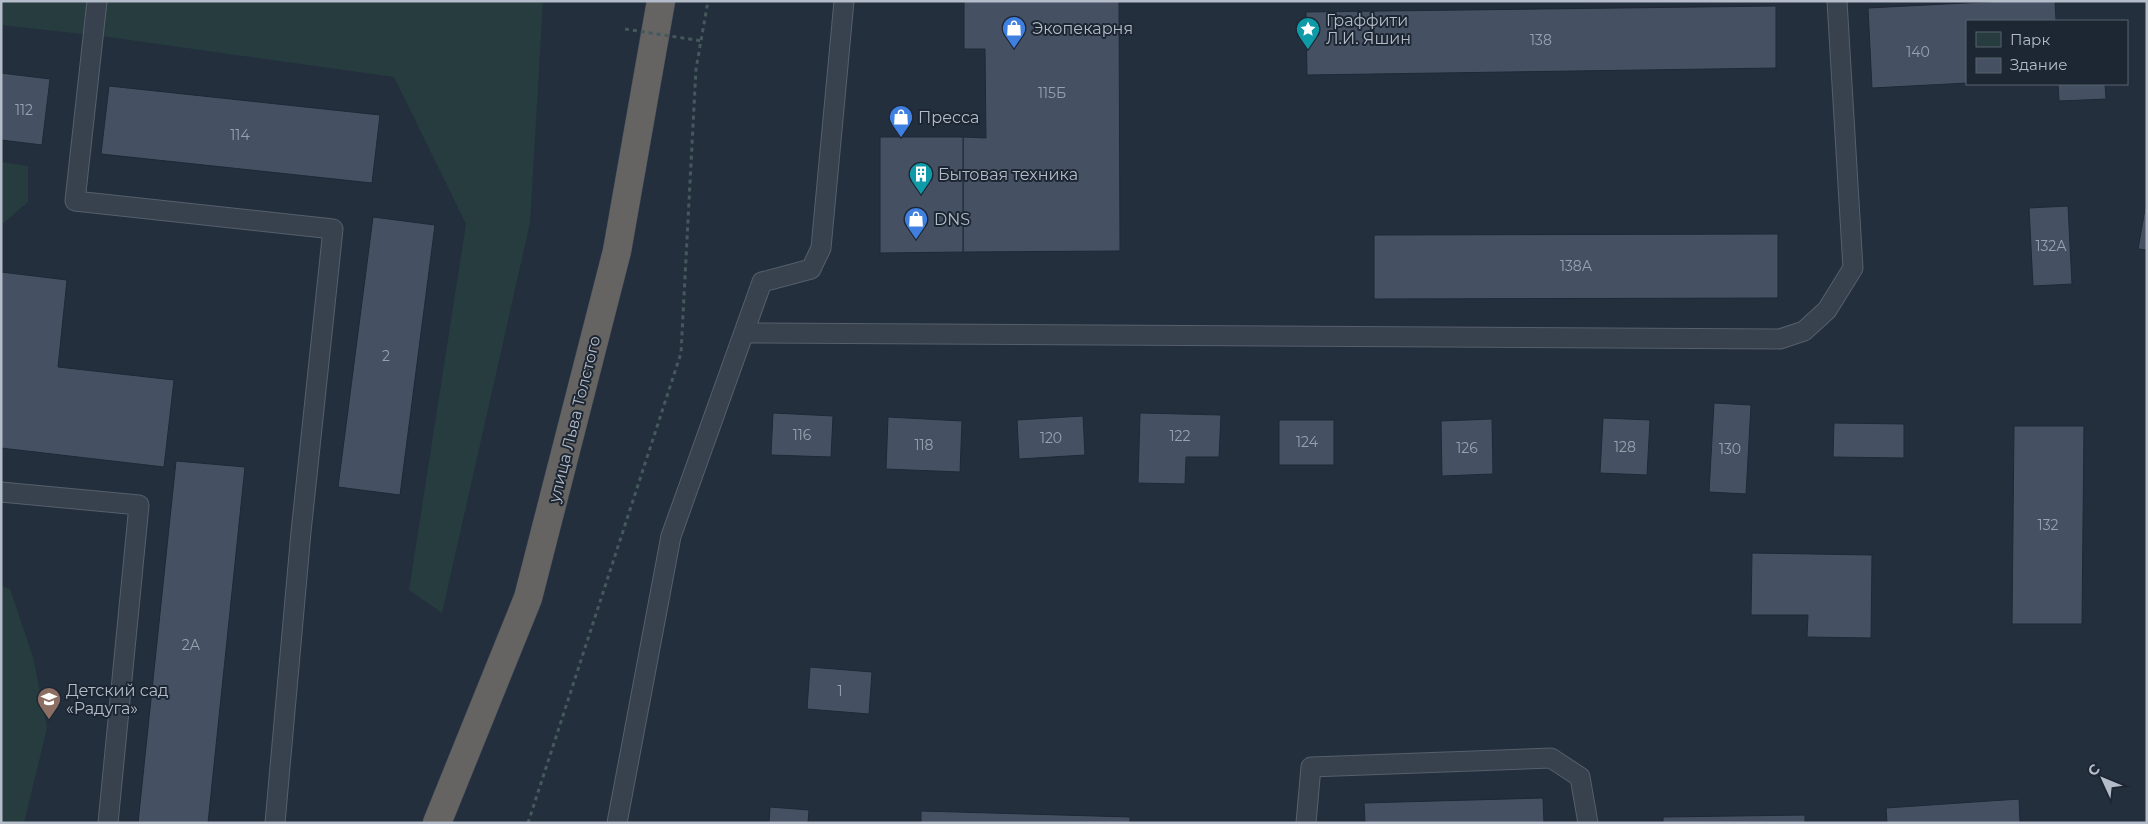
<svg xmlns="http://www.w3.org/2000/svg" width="2148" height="824" viewBox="0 0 2148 824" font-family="Montserrat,sans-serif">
  <rect width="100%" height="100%" fill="#242f3e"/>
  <g fill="#263c3f">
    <path d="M1,1h542l-13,222 -88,390 -33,-23 57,-366 -72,-147 -293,-41 -100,-11z"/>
    <path d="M1,162l27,4v36l-27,23z"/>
    <path d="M1,586l9,3 23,68 14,71 -23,95h-23z"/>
  </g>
  <g fill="#455162" stroke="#1f2835">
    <path d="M964,1h155l1,250 -157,1v-115l23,1 -1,-89h-21z"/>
    <path d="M2005,1h50l1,20h-89v62l-95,5 -4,-80z"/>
    <path d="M1776,6v62l-469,7 -1,-63z"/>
    <path d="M1,73l49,6 -8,66 -41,-5z"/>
    <path d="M2058,84h47l1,15 -47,2z"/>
    <path d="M109,86l271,29 -8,68 -271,-29z"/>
    <path d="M880,137h83v115l-83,1z"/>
    <path d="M2147,198v52l-9,-1z"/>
    <path d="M2068,206l4,78 -39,2 -4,-78z"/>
    <path d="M373,217l62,8 -35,270 -62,-8z"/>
    <path d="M1778,234v64l-404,1v-64z"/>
    <path d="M1,272l66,8 -9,87 116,13 -10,87 -163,-19z"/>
    <path d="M1714,403l37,2 -5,89 -37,-2z"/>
    <path d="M773,413l60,3 -2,41 -60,-2z"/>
    <path d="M1140,413l81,2 -2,42h-33l-1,27 -47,-1z"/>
    <path d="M1083,416l2,39 -66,4 -2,-39z"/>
    <path d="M888,417l74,4 -2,51 -74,-3z"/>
    <path d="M1603,418l47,2 -3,55 -47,-2z"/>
    <path d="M1492,419l1,55 -51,2 -1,-55z"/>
    <rect x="1279" y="420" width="55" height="45"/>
    <path d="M1834,423l70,1v34l-71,-1z"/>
    <path d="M2014,426h70l-2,198h-70z"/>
    <path d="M176,461l69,6 -37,356h-70z"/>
    <path d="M1752,553l120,2 -1,83 -64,-1 1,-22h-57z"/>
    <path d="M810,667l62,5 -3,42 -62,-5z"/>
    <path d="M1543,798l1,25h-179l-1,-20z"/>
    <path d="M2019,799l1,24h-133l-1,-15z"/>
    <path d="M770,807l39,3 -1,13h-39z"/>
    <path d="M921,811l209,6v6h-209z"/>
    <path d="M1805,815v8h-142v-6z"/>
  </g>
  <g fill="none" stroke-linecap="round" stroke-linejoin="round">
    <g stroke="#565f6c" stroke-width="21">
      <g id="service">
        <path d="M97,1l-22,200 258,28 -32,303 -26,291"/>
        <path d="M744,333l1036,6 24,-8 23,-21 26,-42 -16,-267"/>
        <path d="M1,492l138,13 -31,318"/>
        <path d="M617,823l54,-287 91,-254 49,-13 10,-21 23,-247"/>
        <path d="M1306,823l5,-56 240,-9 29,19 8,46"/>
      </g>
    </g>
    <g stroke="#434c59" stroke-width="29">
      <path id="trunk" d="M437,823l91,-225 89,-347 44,-250"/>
    </g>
    <path stroke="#44595c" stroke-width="3" stroke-dasharray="4 4" stroke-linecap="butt" d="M528,823l153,-470 15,-284 12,-68"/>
    <use href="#service" stroke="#38414e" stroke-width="19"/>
    <use href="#trunk" stroke="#656462" stroke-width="28"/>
    <path stroke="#44595c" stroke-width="3" stroke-dasharray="4 4" stroke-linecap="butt" d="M625,29l77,12"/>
  </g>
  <defs>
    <g id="shop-pin" transform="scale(1.25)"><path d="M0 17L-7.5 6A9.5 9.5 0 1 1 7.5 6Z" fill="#3f7fe0" stroke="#1d2633"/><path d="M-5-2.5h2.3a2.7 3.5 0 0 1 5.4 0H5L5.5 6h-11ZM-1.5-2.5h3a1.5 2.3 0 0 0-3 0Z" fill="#fff"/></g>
    <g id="sight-pin" transform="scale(1.25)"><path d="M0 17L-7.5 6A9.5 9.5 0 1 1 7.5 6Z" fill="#0f9aa8" stroke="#1d2633"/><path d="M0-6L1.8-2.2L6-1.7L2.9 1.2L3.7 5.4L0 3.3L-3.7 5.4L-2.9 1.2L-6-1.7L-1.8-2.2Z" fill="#fff"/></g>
    <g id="building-pin" transform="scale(1.25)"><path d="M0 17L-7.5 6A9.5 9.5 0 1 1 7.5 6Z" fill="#0f9aa8" stroke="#1d2633"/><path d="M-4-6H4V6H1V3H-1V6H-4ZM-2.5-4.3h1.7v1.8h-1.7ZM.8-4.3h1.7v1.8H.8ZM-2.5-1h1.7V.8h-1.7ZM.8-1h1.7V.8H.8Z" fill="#fff"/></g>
    <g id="school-pin" transform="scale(1.25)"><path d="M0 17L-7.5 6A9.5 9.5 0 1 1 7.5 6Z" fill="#8d6e63" stroke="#1d2633"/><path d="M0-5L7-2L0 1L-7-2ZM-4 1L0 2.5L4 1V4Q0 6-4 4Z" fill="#fff"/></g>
  </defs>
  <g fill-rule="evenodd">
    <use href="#shop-pin" x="1014" y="28"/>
    <use href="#sight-pin" x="1308" y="29"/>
    <use href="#shop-pin" x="901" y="117"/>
    <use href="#building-pin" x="921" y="174"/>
    <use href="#shop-pin" x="916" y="219"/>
    <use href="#school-pin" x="49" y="699"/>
  </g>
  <g text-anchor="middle" stroke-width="4" stroke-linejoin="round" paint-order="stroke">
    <g font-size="14" fill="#98a1af">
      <text x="1541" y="45">138</text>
      <text x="1918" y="57">140</text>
      <text x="1052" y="98">115Б</text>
      <text x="24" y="115">112</text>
      <text x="240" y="140">114</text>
      <text x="2051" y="251">132А</text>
      <text x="1576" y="271">138А</text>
      <text x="386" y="361">2</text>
      <text x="802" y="440">116</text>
      <text x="1180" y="441">122</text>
      <text x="1051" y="443">120</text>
      <text x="1307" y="447">124</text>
      <text x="924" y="450">118</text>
      <text x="1625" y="452">128</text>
      <text x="1467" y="453">126</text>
      <text x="1730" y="454">130</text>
      <text x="2048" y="530">132</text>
      <text x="191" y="650">2А</text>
      <text x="840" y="696">1</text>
    </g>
    <g font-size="16" fill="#b4bcc9" stroke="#1d2633" text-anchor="start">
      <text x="1326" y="26">Граффити<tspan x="1326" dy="18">Л.И. Яшин</tspan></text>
      <text x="1032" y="34">Экопекарня</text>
      <text x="918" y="123">Пресса</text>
      <text x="938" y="180">Бытовая техника</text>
      <text x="934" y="225">DNS</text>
      <text x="66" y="696">Детский сад<tspan x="66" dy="18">«Радуга»</tspan></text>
    </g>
    <g font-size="16" fill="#b4bcc9" stroke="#1d2633">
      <text transform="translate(574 419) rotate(-76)" y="6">улица Льва Толстого</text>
    </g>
  </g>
  <rect width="2148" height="824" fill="none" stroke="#b4bcc9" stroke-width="5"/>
  <rect x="1966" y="20" width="162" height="65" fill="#1d2633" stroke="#59626f"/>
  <rect x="1976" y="32" width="25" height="15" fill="#263c3f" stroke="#59626f"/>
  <text x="2010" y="45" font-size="15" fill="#b4bcc9">Парк</text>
  <rect x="1976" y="58" width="25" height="15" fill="#455162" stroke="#59626f"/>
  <text x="2010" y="70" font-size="15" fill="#b4bcc9">Здание</text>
  <g transform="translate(2103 779) rotate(314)" stroke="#1d2633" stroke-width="4" paint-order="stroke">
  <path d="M0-4L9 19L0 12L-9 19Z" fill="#b4bcc9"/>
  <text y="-8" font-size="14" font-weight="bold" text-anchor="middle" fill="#b4bcc9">С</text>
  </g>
</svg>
